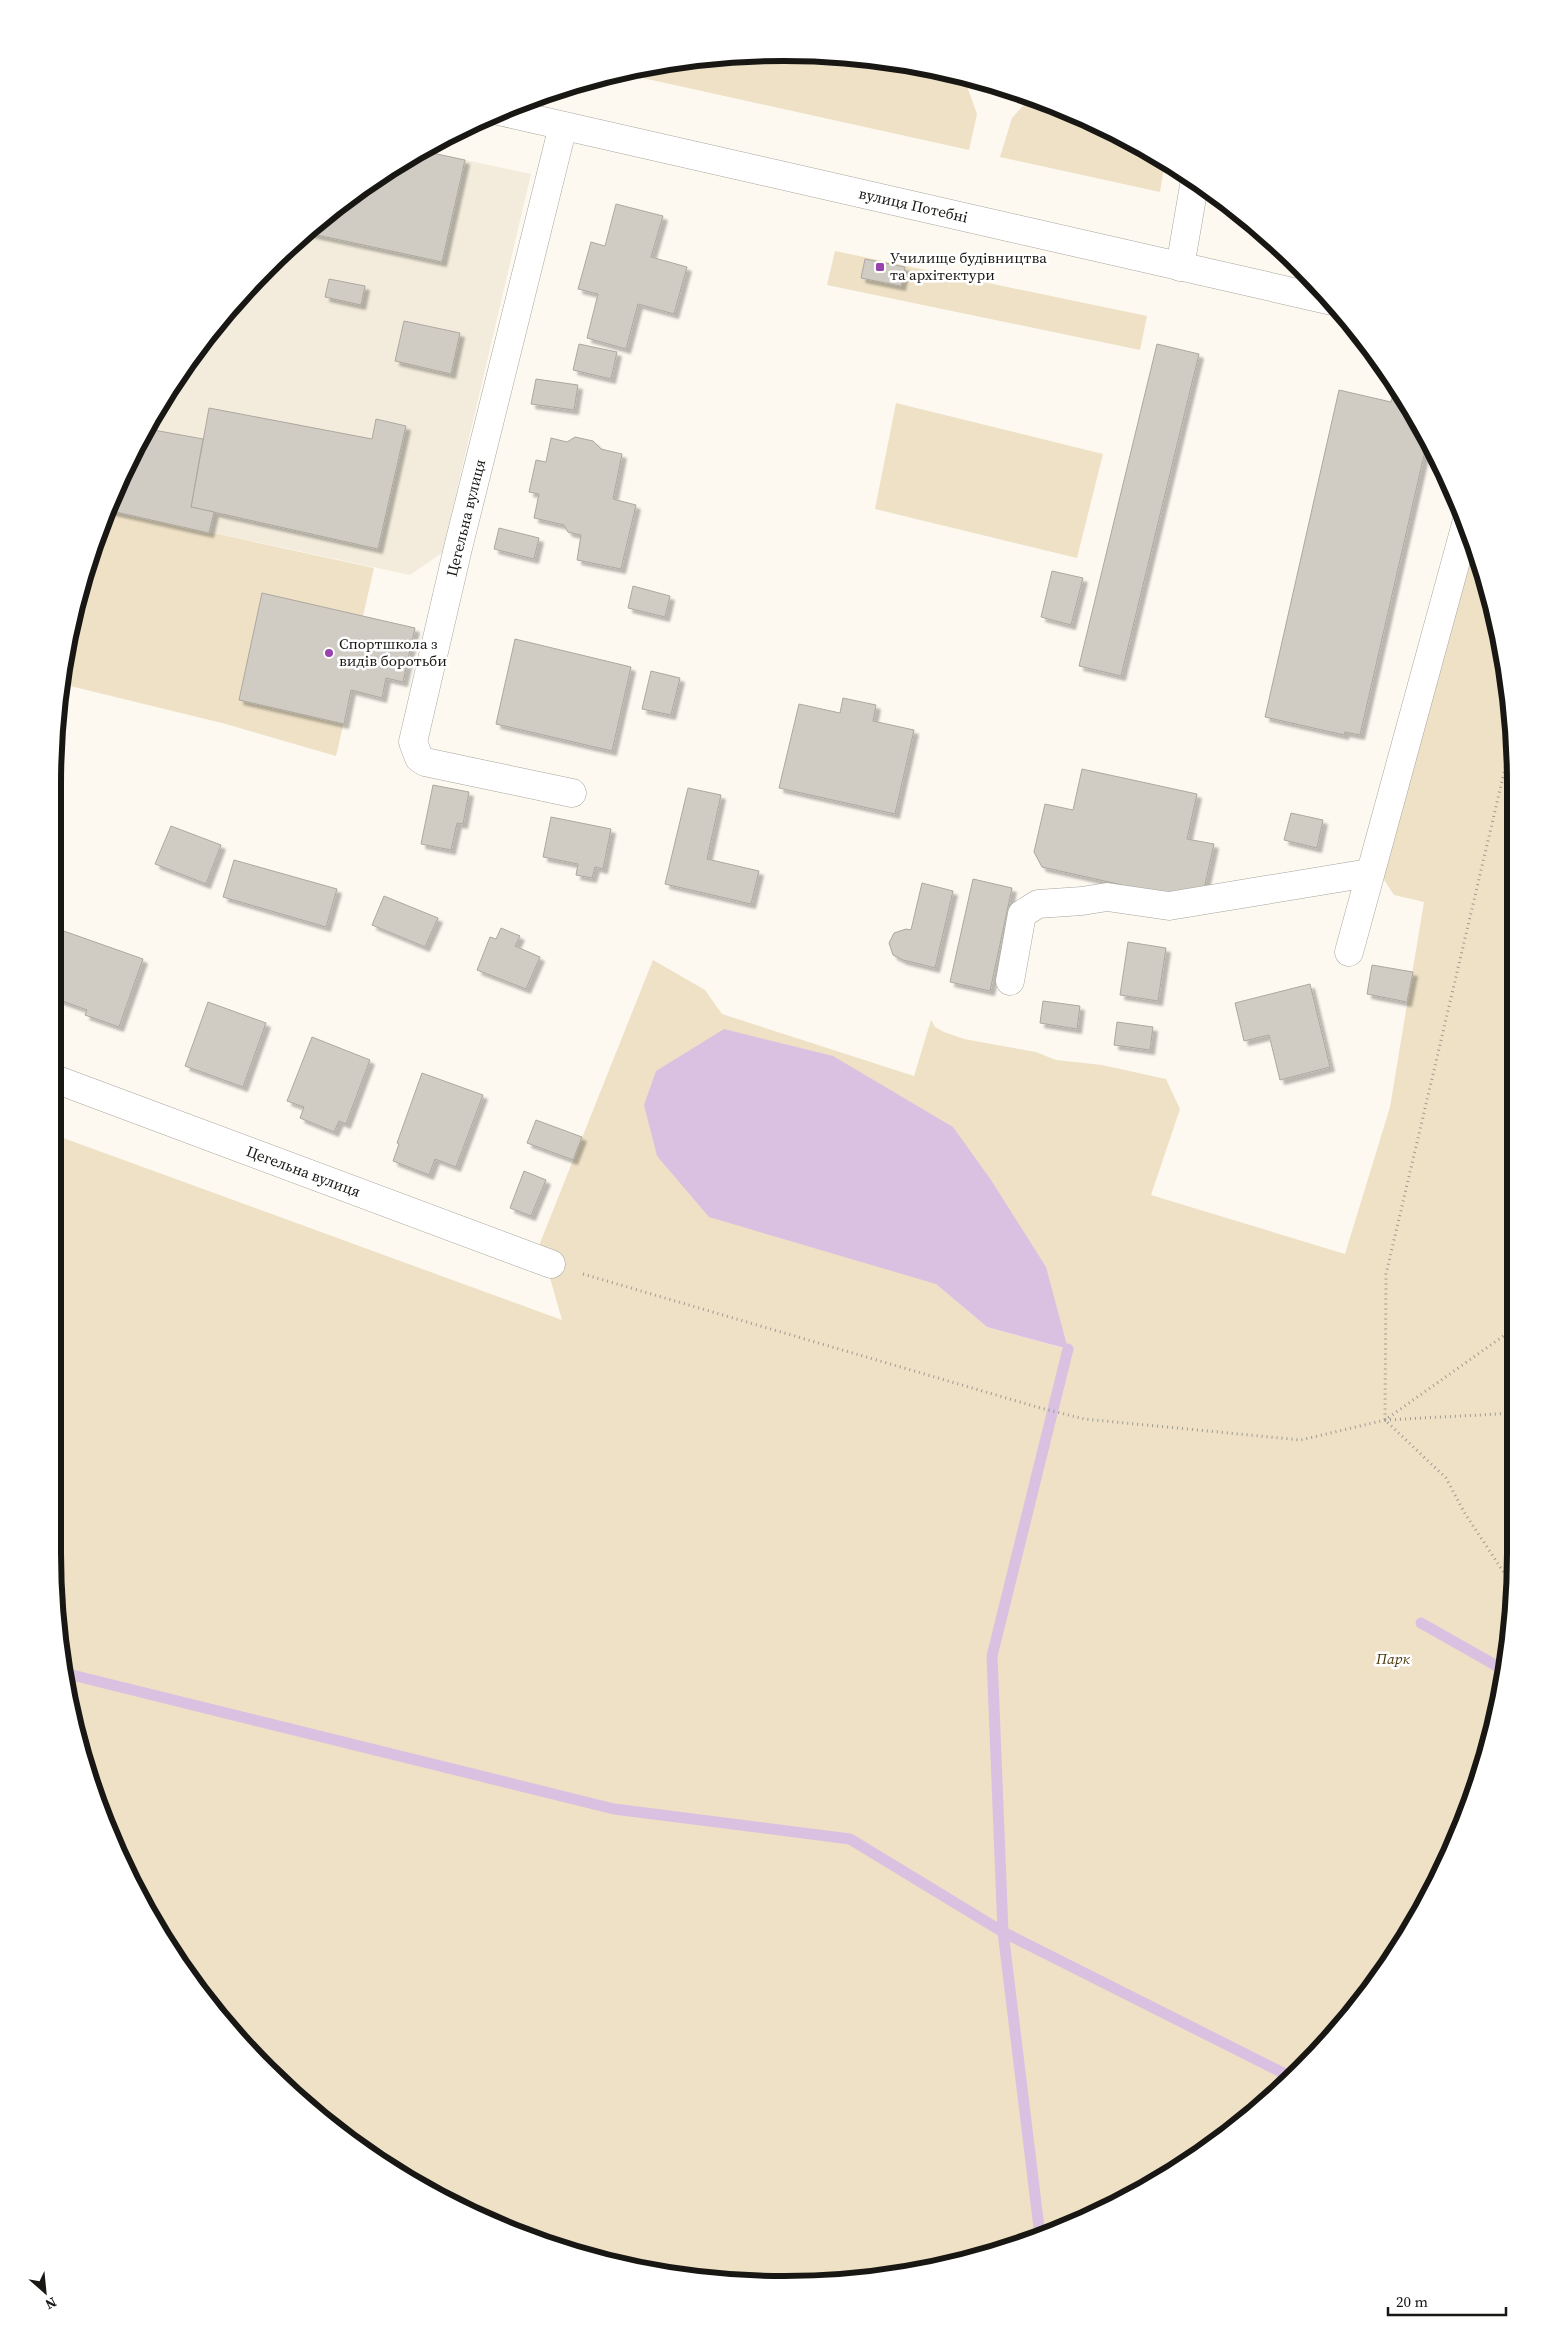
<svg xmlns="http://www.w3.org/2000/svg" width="1568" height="2337" viewBox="0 0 1568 2337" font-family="'Source Serif 4',serif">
  <defs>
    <filter id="shadow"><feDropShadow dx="4.5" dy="4.5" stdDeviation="1" flood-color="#0004"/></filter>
  </defs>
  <rect width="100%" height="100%" fill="#fdf9f0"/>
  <path fill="#f3ecdc" d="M423,151l108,23 -89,379 -32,22 -303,-65 21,-50 75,-121 64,-72 110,-91z"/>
  <g fill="#eee1c6" fill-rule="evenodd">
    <path d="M784,53l142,14 38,11 13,36 -8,36 -349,-77 21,-6z"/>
    <path d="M1030,98l34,10 101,54 -5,30 -160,-35 12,-39z"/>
    <path d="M835,251l312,65 -7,34 -313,-65z"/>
    <path d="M896,403l207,51 -26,104 -202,-49z"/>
    <path d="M107,510l267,58 -11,48 52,12 -12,54 -17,-4 -4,20 -31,-7 -15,65 -110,-32 -164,-40c6,-60 22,-118 45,-174z"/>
    <path d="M1470,539l31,102 15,143v769l-15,142 -24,93 -37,89 -75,121 -64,72 -71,63 -80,54 -86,42 -137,41 -95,13h-96l-141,-23 -91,-31 -85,-42 -81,-54 -104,-97 -58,-76 -48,-83 -37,-89 -32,-139 -4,-514 507,185 -22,-77 113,-283 52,30 17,24 192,62 17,-56 4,7 9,5 20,7 72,13 20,8 46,5 64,14 14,30 -29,86 194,59 45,-147 34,-205 -30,-7 -14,-21zM936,1284l131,65 -80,-22z"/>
  </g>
  <path fill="#dac1e1" d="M724,1029l109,27 120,71 38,53 55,87 22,82 -81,-22 -51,-43 -227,-67 -52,-61 -13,-51 12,-34z"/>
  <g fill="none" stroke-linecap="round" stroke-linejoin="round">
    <g stroke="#dac1e1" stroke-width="11">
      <path d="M1421,1623l83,47"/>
      <path d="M64,1673l550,136 236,30 153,93 290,146"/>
      <path d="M1040,2236l-37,-304 -11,-276 76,-307"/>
    </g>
  </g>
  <g fill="#d0ccc4" stroke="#aca8a0" filter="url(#shadow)">
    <path d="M423,151l42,9 -23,102 -134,-29 69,-57z"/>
    <path d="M616,204l47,12 -12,41 36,10 -13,47 -36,-10 -12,45 -39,-11 11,-44 -20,-5 13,-47 14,4z"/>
    <path d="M865,259l40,8 -4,19 -40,-8z"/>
    <path d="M329,279l36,7 -4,19 -36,-8z"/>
    <path d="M404,321l56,12 -9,41 -56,-13z"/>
    <path d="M579,344l38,8 -6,27 -38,-9z"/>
    <path d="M1157,344l42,10 -78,322 -42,-10z"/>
    <path d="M536,379l42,6 -4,25 -43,-6z"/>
    <path d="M1396,384l31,58 -67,293 -15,-3 -1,3 -79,-18 74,-327 52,12z"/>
    <path d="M209,408l163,31 4,-20 30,7 -28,123 -187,-42z"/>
    <path d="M148,429l55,10 -12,68 23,5 -5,21 -102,-23 21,-50z"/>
    <path d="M575,437l18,4 8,8 21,5 -9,45 23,6 -15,64 -44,-9 4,-25 -13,-3 -4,-7 -30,-7 5,-24 -10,-2 7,-32 10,2 5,-24 16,4z"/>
    <path d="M499,528l40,10 -5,21 -40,-10z"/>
    <path d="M1052,571l31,7 -12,47 -30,-8z"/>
    <path d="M633,586l37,10 -5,21 -37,-9z"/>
    <path d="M262,593l153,35 -12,54 -17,-4 -4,20 -31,-8 -7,34 -105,-24z"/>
    <path d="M515,639l116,28 -19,84 -116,-27z"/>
    <path d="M651,671l29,7 -9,37 -29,-6z"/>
    <path d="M843,698l33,7 -3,16 41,9 -19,84 -116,-26 20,-84 41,9z"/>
    <path d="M1082,769l115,25 -10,45 27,5 -10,45 -15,11 -147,-33 -8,-15 11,-48 28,6z"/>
    <path d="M433,785l36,7 -6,32 -6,-1 -6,27 -30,-6z"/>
    <path d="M688,788l33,7 -14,64 52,12 -8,33 -86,-20z"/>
    <path d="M1291,813l32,7 -6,28 -33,-8z"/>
    <path d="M551,817l60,12 -8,40 -8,-2 -3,11 -16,-3 2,-11 -35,-7z"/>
    <path d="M171,826l50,19 -15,39 -51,-20z"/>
    <path d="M234,860l103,29 -11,38 -103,-30z"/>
    <path d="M973,879l39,9 -22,103 -40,-9z"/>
    <path d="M922,883l31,8 -18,77 -32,-8 -10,-5 -4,-12 5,-10 12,-4 5,1z"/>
    <path d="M384,896l54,22 -13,29 -53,-22z"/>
    <path d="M501,928l19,8 -5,10 25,11 -14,32 -49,-19 13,-33 6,2z"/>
    <path d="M61,930l82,29 -24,68 -34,-12 2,-5 -33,-12v-48z"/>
    <path d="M1128,942l38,6 -8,53 -38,-6z"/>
    <path d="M1372,965l41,7 -6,30 -40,-8z"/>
    <path d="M1310,984l20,83 -50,13 -11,-45 -25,6 -9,-38z"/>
    <path d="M1043,1001l37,5 -3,23 -37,-6z"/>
    <path d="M208,1002l58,21 -23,64 -58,-21z"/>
    <path d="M1117,1022l36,5 -3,23 -36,-5z"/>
    <path d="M312,1037l58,23 -24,64 -7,-3 -5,11 -34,-14 4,-11 -17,-6z"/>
    <path d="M422,1073l61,22 -27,72 -21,-8 -6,16 -36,-14 6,-17 -2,-1z"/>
    <path d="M536,1120l46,17 -9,23 -46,-17z"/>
    <path d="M524,1171l22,9 -15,36 -21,-8z"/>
  </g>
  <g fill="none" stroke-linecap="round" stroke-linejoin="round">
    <g stroke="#a7a49c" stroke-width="29">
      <g id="minor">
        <path id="s1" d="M499,111l829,189"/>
        <path d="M563,126l-105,422 -45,194 6,16 6,4 147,31"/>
        <path d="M1180,267l15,-87"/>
        <path d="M1349,952l117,-428"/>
        <path d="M1010,981l12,-67 16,-10 44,-3 25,-4 62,9 200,-33"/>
        <path id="s2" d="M55,1079l496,185"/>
      </g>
    </g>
    <g stroke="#9e9b94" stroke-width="3" stroke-dasharray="1 4" stroke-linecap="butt">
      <path d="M1511,743l-125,531 -1,146 61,58 18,34 48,73"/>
      <path d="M583,1274l454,133 47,12 217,21 84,-20 131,-93"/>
      <path d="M1385,1420l131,-7"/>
    </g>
    <use href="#minor" stroke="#fff" stroke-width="28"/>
  </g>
  <g fill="#9943af" stroke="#fff" stroke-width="2">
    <rect x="875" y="262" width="10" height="10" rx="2.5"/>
    <circle cx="329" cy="653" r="5"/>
  </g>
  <g text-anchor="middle" stroke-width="5" stroke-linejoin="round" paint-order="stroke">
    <g font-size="15" fill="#191714" stroke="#fff">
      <text dy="5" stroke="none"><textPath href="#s1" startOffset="425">вулиця Потебні</textPath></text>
      <text transform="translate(466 518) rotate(-76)" y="5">Цегельна вулиця</text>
      <text dy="5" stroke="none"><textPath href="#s2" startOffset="265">Цегельна вулиця</textPath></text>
    </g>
    <g font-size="15" fill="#191714" stroke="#fff" text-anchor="start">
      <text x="890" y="263">Училище будівництва<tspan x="890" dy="17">та архітектури</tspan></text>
      <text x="339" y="649">Спортшкола з<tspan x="339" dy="17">видів боротьби</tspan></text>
    </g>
    <g font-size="15" font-style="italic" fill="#4a380a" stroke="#fff">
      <text x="1393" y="1664">Парк</text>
    </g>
  </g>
  <path d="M0 0H1568V2337H0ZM784 61H784A723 723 0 0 1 1507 784V1553A723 723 0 0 1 784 2276H784A723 723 0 0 1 61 1553V784A723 723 0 0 1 784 61Z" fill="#fff" fill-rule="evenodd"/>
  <path fill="none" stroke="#191714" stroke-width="6" d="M784 61H784A723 723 0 0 1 1507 784V1553A723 723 0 0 1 784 2276H784A723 723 0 0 1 61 1553V784A723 723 0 0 1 784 61Z"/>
  <g transform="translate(45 2292) rotate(153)" stroke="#ffffff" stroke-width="4" paint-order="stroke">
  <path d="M0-4L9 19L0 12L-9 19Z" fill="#191714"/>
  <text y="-8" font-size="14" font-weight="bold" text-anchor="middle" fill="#191714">N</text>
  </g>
  <path d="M1388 2307v8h118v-8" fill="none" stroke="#191714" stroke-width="2.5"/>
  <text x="1396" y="2307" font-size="15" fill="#191714" stroke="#ffffff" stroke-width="4" paint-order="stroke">20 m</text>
</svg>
